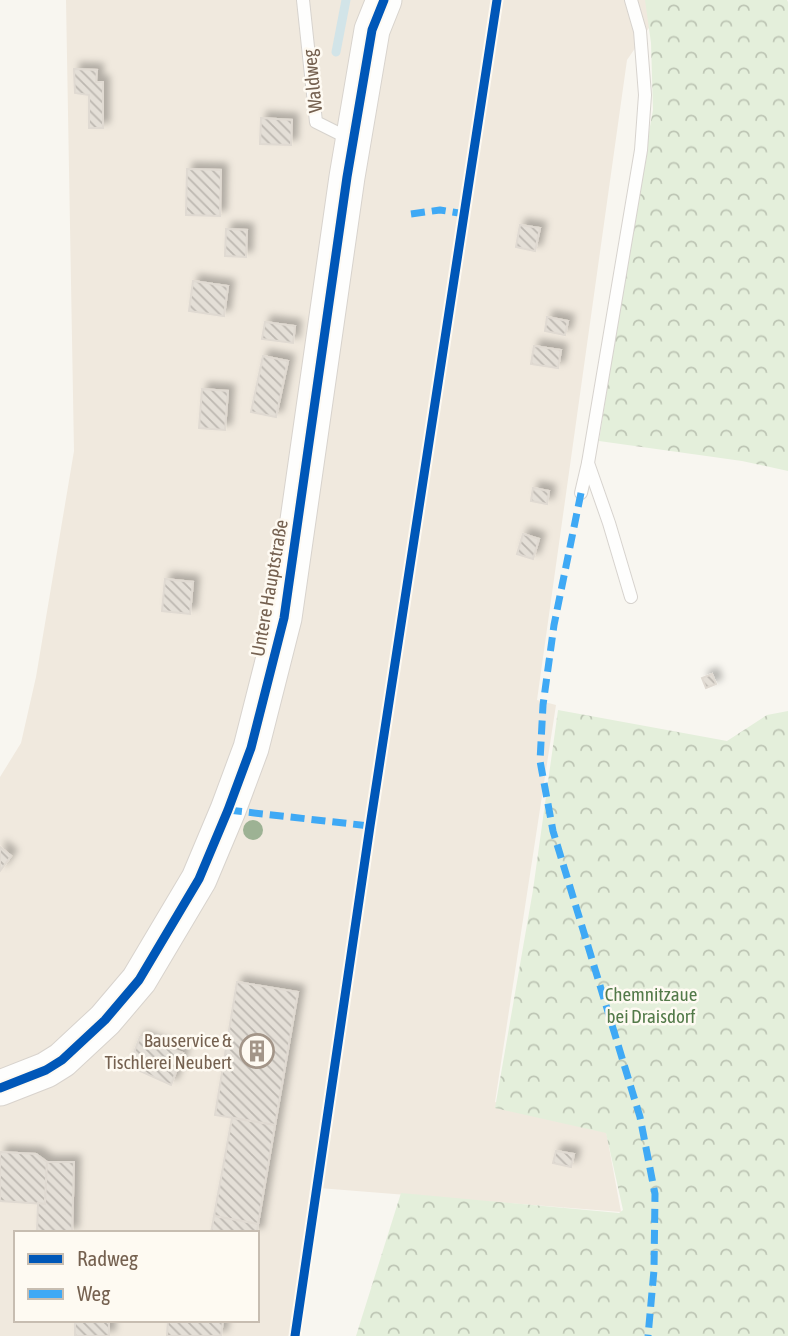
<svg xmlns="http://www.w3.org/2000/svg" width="788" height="1336" viewBox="0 0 788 1336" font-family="'Asap Condensed',sans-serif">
  <defs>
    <pattern id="forest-crowns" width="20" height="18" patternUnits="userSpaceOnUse" patternTransform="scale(1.75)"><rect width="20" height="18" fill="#e4efdb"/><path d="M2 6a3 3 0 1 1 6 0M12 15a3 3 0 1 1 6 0" fill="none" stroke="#bdc5b4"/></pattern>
    <pattern id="building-back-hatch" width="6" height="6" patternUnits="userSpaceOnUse" patternTransform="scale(1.75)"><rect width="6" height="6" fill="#e4dfd7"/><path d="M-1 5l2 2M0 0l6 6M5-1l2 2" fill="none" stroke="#bdb8b1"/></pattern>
    <filter id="shadow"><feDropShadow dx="6" dy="-6" stdDeviation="3.5" flood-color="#0004"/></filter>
  </defs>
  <rect width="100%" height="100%" fill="#f8f6f0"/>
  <path fill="#f0e9de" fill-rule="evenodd" d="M66,0h602l-41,60 -90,640 19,5 -61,397 111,29 15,81 -302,-24 -26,148h-293v-559l21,-34 15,-66 38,-226zM16,1233h241v87h-241z"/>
  <g fill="url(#forest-crowns)">
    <path d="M645,0h142l1,2v469l-46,-10 -143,-20 36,-231 18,-100 -2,-67z"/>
    <path d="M558,710l169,31 40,-26 21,-4v625h-432l45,-143 218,20 4,-3 -17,-77 -111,-25 38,-218z"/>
  </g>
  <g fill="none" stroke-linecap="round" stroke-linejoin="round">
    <path stroke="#d2e4e8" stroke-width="9" d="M336,52l10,-52"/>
  </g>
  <g fill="url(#building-back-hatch)" stroke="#e0dad2" stroke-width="2" filter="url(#shadow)">
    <path d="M74,69l23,1 -1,12h7v46h-14v-33l-14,-2z"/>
    <path d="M261,118l31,2 -1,25 -31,-1z"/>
    <path d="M187,169l34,1 -1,46 -34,-1z"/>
    <path d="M520,225l20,3 -5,23 -19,-4z"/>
    <path d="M226,229l21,1 -1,27 -21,-1z"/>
    <path d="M193,281l35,5 -4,30 -35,-5z"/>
    <path d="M547,317l21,4 -3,14 -20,-4z"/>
    <path d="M265,322l30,4 -2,17 -31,-4z"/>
    <path d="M534,346l27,4 -3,18 -27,-4z"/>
    <path d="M263,356l25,5 -12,56 -25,-5z"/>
    <path d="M202,389l26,2 -3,39 -26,-2z"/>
    <path d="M533,488l16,3 -2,13 -16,-3z"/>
    <path d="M523,534l16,5 -6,20 -16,-5z"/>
    <path d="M165,579l28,3 -3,32 -28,-3z"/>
    <path d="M712,674l4,10 -10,4 -4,-10z"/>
    <path d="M0,847l11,9 -11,15z"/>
    <path d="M237,982l61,10 -23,133 -60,-10z"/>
    <path d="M140,1037l43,16 -12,32 -42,-19z"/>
    <path d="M232,1118l43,7 -17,99 -44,-8z"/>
    <path d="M556,1151l18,3 -3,13 -18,-4z"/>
    <path d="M0,1152l36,2 11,8 -2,42 -45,-3z"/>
    <path d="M47,1162h27l-2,71h-35l1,-30 7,1z"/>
    <path d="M214,1216l44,8 -1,9h-46z"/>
    <rect x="75" y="1320" width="34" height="16"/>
    <path d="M168,1320h55l-2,16h-54z"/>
  </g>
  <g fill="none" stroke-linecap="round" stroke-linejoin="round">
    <g stroke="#d7d3ce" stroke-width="14">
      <g id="lane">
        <path d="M303,0l13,122 34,17"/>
        <path d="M581,493l7,-30"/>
        <path d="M631,597l-22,-74 -21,-60 53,-313 4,-55 -5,-64 -9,-31"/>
      </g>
    </g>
    <g stroke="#d8d3cd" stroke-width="37">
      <path id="secondary" d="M0,1088l46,-18 16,-10 43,-40 34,-40 60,-101 29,-69 23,-62 33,-130 63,-441 25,-147 12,-30"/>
    </g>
    <use href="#lane" stroke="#fefefd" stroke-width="12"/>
    <use href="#secondary" stroke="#fefefd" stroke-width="35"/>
    <g stroke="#3fa9f5" stroke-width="7" stroke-dasharray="14 7" stroke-linecap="butt">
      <path d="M411,214l29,-4 25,4"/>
      <path d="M581,493l-27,132 -11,80 -3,56 13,70 87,286 15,77 -1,76 -6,66"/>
      <path d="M228,810l142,16"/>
    </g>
    <g stroke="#fefaf2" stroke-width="13">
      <g id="cycleway">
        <path d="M0,1088l46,-18 16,-10 43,-40 34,-40 60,-101 29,-69 23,-62 33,-130 63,-441 25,-147 12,-30"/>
        <path d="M295,1336l75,-510 127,-826"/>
      </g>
    </g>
    <use href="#cycleway" stroke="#0057b8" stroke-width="9"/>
  </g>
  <circle fill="#9db294" cx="253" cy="830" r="10"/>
  <defs>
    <g id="building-ring" transform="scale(1.75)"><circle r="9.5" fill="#fefaf2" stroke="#a39588" stroke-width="1.5"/><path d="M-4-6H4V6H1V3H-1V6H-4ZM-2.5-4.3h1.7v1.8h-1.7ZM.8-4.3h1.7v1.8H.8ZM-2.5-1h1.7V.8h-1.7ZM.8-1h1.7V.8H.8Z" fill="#a39588"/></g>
  </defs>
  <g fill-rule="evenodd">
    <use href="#building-ring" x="257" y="1051"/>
  </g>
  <g text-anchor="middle" stroke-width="5" stroke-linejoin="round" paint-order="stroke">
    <g font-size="19" fill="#756150" stroke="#fefaf2">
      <text transform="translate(312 81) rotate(-96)" y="7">Waldweg</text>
      <text transform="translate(269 588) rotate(-80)" y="7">Untere Hauptstraße</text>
    </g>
    <g font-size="19" fill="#537a49" stroke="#fefaf2">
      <text x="651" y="1001">Chemnitzaue<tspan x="651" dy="22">bei Draisdorf</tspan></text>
    </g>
    <g font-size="19" fill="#756150" stroke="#fefaf2" text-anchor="end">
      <text x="232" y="1047">Bauservice &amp;<tspan x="232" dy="22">Tischlerei Neubert</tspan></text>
    </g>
  </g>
  <rect x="14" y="1231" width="245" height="91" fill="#fefaf2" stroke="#c7bdb1" stroke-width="2"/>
  <rect x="28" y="1254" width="35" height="10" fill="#0057b8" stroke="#c7bdb1" stroke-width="2"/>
  <text x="77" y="1266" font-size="21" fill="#756150">Radweg</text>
  <rect x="28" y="1289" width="35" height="10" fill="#3fa9f5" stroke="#c7bdb1" stroke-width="2"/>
  <text x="77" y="1301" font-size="21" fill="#756150">Weg</text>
</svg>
